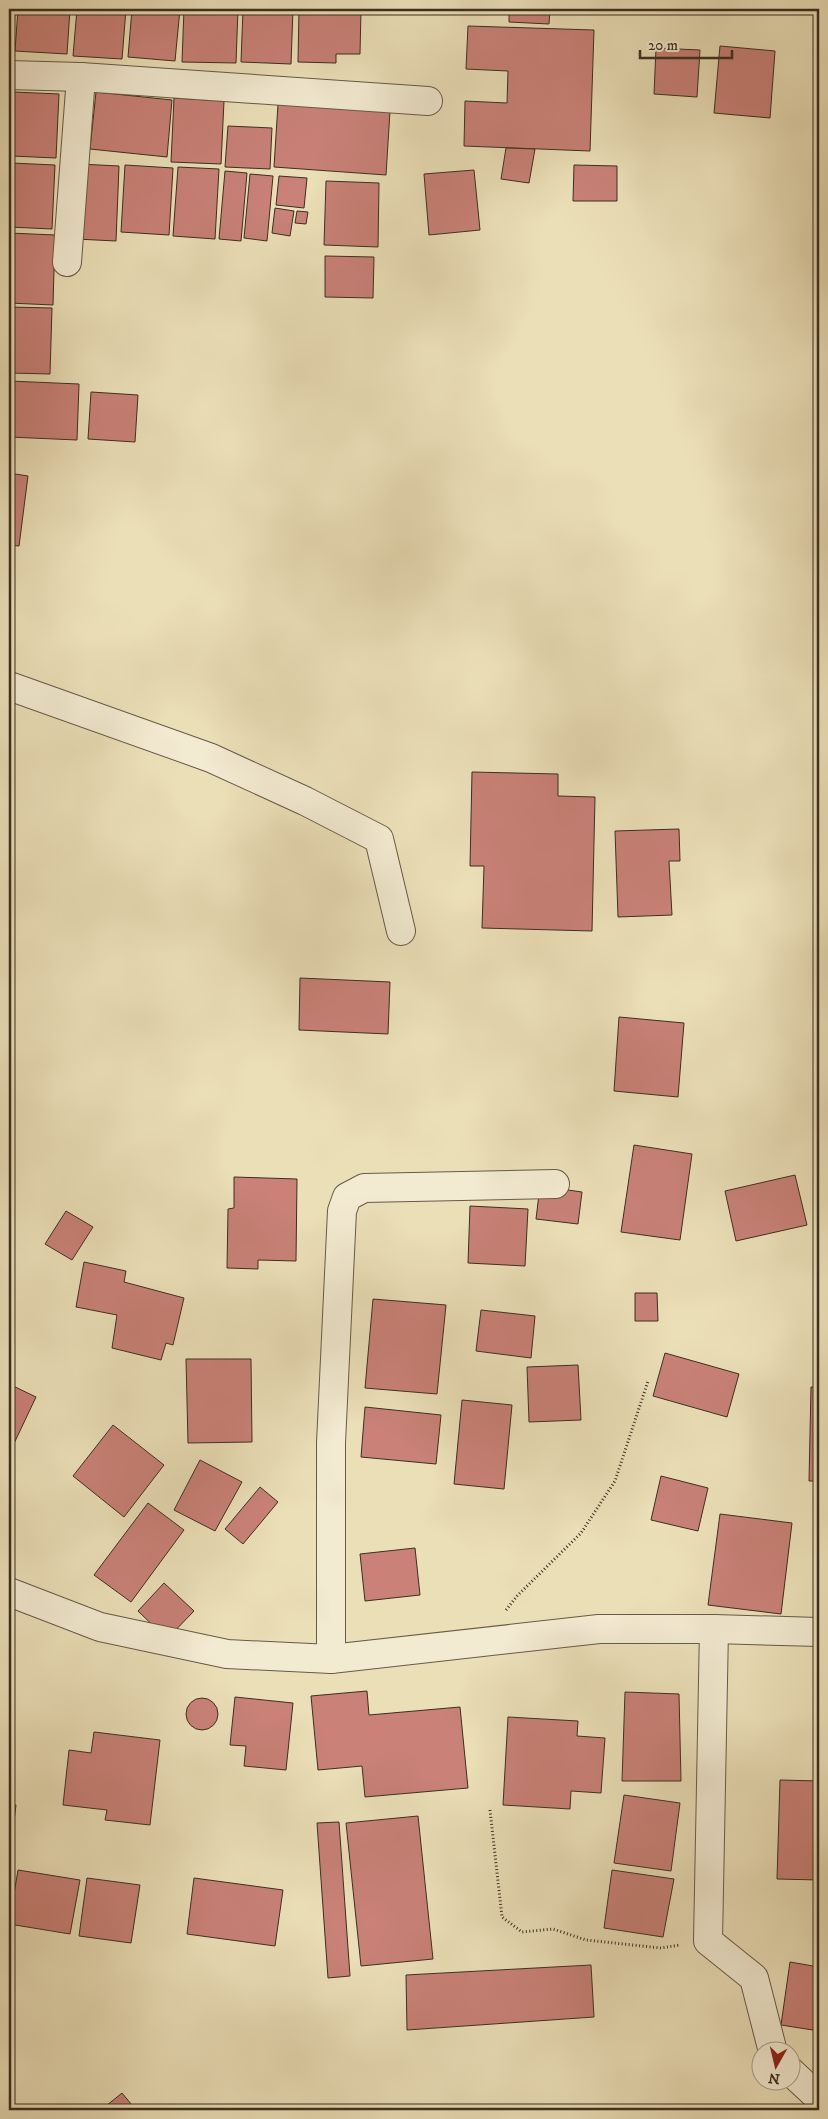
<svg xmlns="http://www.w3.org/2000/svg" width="828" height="2119" viewBox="0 0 828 2119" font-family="'IM FELL DW Pica',serif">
  <rect width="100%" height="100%" fill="#ebdfb8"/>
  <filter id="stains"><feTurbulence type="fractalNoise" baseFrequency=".004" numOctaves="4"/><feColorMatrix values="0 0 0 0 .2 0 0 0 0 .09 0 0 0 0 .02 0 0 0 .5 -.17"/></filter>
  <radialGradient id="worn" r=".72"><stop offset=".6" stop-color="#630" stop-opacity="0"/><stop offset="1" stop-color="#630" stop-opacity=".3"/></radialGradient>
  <g fill="#c98178" stroke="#3b2f20">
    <path d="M9,9h6l-2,51h-4z"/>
    <path d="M18,9h52l-3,45 -52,-3z"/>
    <path d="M77,9h49l-4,50 -49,-3z"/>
    <path d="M132,9h48l-5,52 -47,-4z"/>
    <path d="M184,9h54l-2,54 -54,-1z"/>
    <path d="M243,9h50l-2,55 -50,-2z"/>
    <path d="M299,9h62l-1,45h-24v9l-38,-1z"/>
    <path d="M509,9h41l-1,15 -40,-2z"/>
    <path d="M468,26l126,4 -4,121 -126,-5 1,-45 42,2 1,-32 -42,-2z"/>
    <path d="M720,46l55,5 -5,67 -56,-5z"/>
    <path d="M656,48l44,2 -3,47 -43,-3z"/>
    <path d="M14,92l45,2 -3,64 -45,-2z"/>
    <path d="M96,92l76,8 -5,57 -77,-8z"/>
    <path d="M174,98l50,3 -3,63 -50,-2z"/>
    <path d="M278,104l112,7 -4,64 -112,-8z"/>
    <path d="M228,126l44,2 -2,41 -45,-2z"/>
    <path d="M506,148l29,1 -6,34 -28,-4z"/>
    <path d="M11,163l44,2 -3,64 -43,-2z"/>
    <path d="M79,164l40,2 -3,75 -40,-2z"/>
    <path d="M125,165l48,3 -4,67 -48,-3z"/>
    <path d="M574,165l43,1v35h-44z"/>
    <path d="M178,167l41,2 -4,70 -42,-3z"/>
    <path d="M474,170l6,60 -51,5 -5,-61z"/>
    <path d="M225,171l22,2 -6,68 -22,-2z"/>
    <path d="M250,174l23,2 -6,65 -23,-3z"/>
    <path d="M279,176l28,2 -3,30 -28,-3z"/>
    <path d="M326,181l53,2 -1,64 -54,-2z"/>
    <path d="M275,208l19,3 -4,25 -18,-3z"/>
    <path d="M297,211l11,1 -2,12 -11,-1z"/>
    <path d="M9,233l46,2 -2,70 -44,-2z"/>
    <path d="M325,256l49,1 -1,41 -48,-1z"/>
    <path d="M9,307l43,1 -2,66 -41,-1z"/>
    <path d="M9,381l70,3 -2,56 -68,-3z"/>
    <path d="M91,392l47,3 -3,47 -47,-3z"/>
    <path d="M9,473l19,3 -9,70 -10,-1z"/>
    <path d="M472,772l86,2v22l37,1 -3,134 -110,-3 2,-62h-14z"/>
    <path d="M679,829l1,32h-11l3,54 -54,2 -3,-86z"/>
    <path d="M300,978l90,4 -2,52 -89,-4z"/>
    <path d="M619,1017l65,6 -6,74 -64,-6z"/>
    <path d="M634,1145l58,9 -12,86 -59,-8z"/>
    <path d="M795,1175l12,50 -71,16 -11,-50z"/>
    <path d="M234,1177l63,2 -1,82 -38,-1v9l-31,-1 1,-59 6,-1z"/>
    <path d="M540,1186l42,6 -4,32 -42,-5z"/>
    <path d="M470,1206l58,3 -3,57 -57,-3z"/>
    <path d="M66,1211l27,16 -21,33 -27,-16z"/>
    <path d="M84,1262l42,9 -2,11 60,16 -11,47 -7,-2 -5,17 -49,-12 5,-33 -41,-8z"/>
    <path d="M635,1293h22l1,28h-23z"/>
    <path d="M373,1299l73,6 -9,89 -72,-6z"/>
    <path d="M481,1310l54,6 -4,42 -55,-7z"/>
    <path d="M665,1353l74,21 -12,43 -74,-21z"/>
    <path d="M186,1359h65l1,83 -64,1z"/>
    <path d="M578,1365l3,55 -52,2 -2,-55z"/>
    <path d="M9,1384l27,13 -27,57z"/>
    <path d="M811,1387h8v94h-10z"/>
    <path d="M462,1400l50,5 -8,84 -50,-5z"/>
    <path d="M365,1407l76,8 -5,49 -75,-7z"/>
    <path d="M113,1425l51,40 -40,52 -51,-41z"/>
    <path d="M200,1460l42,22 -27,49 -41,-21z"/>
    <path d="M661,1476l47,12 -10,43 -47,-11z"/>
    <path d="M260,1487l18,15 -35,42 -18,-15z"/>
    <path d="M148,1503l36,27 -53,72 -37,-27z"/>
    <path d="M720,1514l72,9 -11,91 -73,-9z"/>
    <path d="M415,1548l5,47 -55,6 -5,-47z"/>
    <path d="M164,1583l30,28 -27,28 -29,-28z"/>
    <path d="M818,1688h1v60h-4z"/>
    <path d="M367,1691l2,24 91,-8 8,81 -103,9 -3,-31 -44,4 -7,-74z"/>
    <path d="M625,1692l54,2 2,87h-59z"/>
    <path d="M235,1697l58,6 -7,67 -42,-4 2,-20 -16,-1z"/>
    <circle cx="202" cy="1714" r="16"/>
    <path d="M508,1717l70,4 -1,15 28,2 -4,55 -30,-2 -1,18 -67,-4z"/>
    <path d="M94,1732l66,8 -10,85 -45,-5 2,-10 -44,-5 6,-55 22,3z"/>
    <path d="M780,1780l39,1v99l-42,-1z"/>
    <path d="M624,1795l56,8 -9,68 -57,-8z"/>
    <path d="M9,1804l7,1 -7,57z"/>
    <path d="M418,1816l15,143 -72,7 -15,-143z"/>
    <path d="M339,1822l11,154 -22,2 -11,-155z"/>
    <path d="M18,1870l62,10 -10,54 -61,-10z"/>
    <path d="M612,1870l62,9 -11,58 -59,-9z"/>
    <path d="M87,1878l53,7 -9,58 -52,-7z"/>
    <path d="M194,1878l89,12 -8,56 -88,-12z"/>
    <path d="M790,1962l29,5v64l-38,-6z"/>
    <path d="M591,1965l3,52 -187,13 -1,-55z"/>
    <path d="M122,2093l14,17h-35z"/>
  </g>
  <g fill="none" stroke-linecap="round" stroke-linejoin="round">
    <g stroke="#675b46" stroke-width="30">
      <g id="street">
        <path d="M9,75l72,2 347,24"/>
        <path d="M67,262l14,-185"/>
        <path d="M9,686l202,72 94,43 74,38 22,92"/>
        <path d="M9,1592l91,35 127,27 104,5 268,-30h115l105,3"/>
        <path d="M714,1629l-6,312 46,37 19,74"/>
        <path d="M331,1659v-216l11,-232 5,-14 17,-9 191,-4"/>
        <path d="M790,2071l29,27"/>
      </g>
    </g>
    <g stroke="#3b2f20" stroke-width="3" stroke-dasharray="1 2.5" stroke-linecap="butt">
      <path d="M506,1610l11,-14 64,-63 34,-52 33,-100"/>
      <path d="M490,1810l12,107 20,15 31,-3 33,11 75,8 19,-3"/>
    </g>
    <use href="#street" stroke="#f2ead1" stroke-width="28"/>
  </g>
  <rect width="828" height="2119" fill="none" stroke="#ebdfb8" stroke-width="30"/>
  <rect x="10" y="10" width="808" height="2099" fill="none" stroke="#3b2f20" stroke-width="2.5"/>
  <rect x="15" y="15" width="798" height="2089" fill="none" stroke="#3b2f20"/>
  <g transform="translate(776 2066) rotate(188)"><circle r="24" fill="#f2ead1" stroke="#a99f8a"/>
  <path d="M0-4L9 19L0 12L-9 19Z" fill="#8f2418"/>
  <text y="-8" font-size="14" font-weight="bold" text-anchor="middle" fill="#3b2f20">N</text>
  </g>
  <path d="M640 50v8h92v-8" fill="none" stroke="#3b2f20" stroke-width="2.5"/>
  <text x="648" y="50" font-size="15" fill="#3b2f20" stroke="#f2ead1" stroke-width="4" paint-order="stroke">20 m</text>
  <rect width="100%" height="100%" filter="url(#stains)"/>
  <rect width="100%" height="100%" fill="url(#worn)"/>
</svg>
